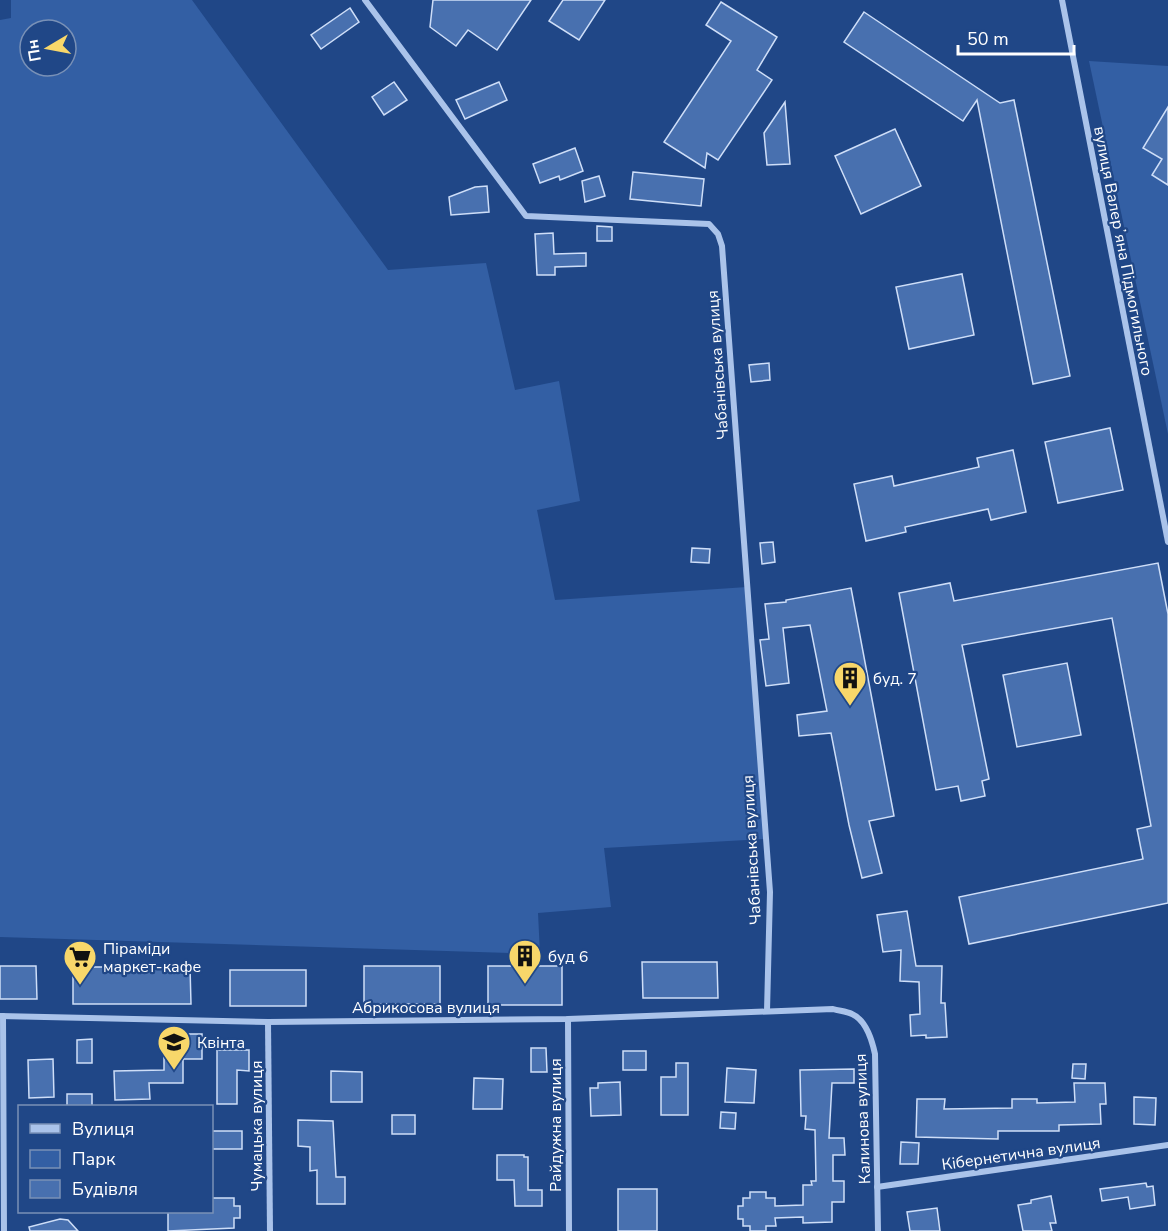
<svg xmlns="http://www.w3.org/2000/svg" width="1168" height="1231" viewBox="0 0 1168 1231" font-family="'Nunito Sans',sans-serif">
  <rect width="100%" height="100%" fill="#204787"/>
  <g fill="#335fa4" fill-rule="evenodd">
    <path d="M11,0h181l196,270 98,-7 29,127 44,-9 21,120 -43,9 18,90 192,-13 19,252 -162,9 7,59 -73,6 2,41 -540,-17v-917l11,-2zM30,30h36v36h-36z"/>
    <path d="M1089,61l79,5v368z"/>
  </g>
  <g fill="#4870af" stroke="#cedef8" stroke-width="1.5">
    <path d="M433,0h98l-34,50 -29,-20 -12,16 -26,-19z"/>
    <path d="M563,0h42l-26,40 -30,-19z"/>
    <path d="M721,2l56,35 -20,33 15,10 -54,80 -11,-7 -2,15 -41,-26 67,-101 -25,-16z"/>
    <path d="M350,8l9,14 -38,27 -10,-14z"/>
    <path d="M864,12l136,91 14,-3 56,276 -37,8 -56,-284 -14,21 -119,-79z"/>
    <path d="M394,82l13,18 -23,15 -12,-18z"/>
    <path d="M499,82l8,18 -42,19 -9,-19z"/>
    <path d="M785,102l5,62 -23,1 -3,-32z"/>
    <path d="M1168,107v78l-16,-10 10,-16 -19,-11z"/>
    <path d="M895,129l26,57 -60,28 -26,-58z"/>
    <path d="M575,148l8,23 -23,9 -1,-4 -19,7 -7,-19z"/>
    <path d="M633,172l71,7 -3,27 -71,-7z"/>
    <path d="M599,176l6,20 -20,6 -3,-21z"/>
    <path d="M487,186l2,26 -38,3 -2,-18 26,-10z"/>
    <path d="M597,226l15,1v14h-15z"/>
    <path d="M553,233l1,21 32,-1v13l-31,1v8h-18l-2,-41z"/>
    <path d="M962,274l12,61 -65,14 -13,-62z"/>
    <path d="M769,363l1,17 -19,2 -2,-17z"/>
    <path d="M1110,428l13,62 -65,13 -13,-61z"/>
    <path d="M1013,450l13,62 -35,8 -3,-11 -83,18 1,5 -40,9 -12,-57 38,-8 2,10 85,-19 -2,-9z"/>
    <path d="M773,542l2,20 -13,2 -2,-21z"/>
    <path d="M692,548l18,1 -1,14 -18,-1z"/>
    <path d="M1158,563l10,51v289l-199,41 -10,-47 184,-38 -6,-30 14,-3 -39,-208 -150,27 27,134 -7,2 3,15 -24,5 -3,-15 -22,4 -37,-197 51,-10 4,18z"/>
    <path d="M851,588l43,228 -25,5 13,52 -20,5 -13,-53 -18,-92 -32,3 -2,-21 30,-4 -17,-86 -27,3 6,55 -23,3 -6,-46 9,-1 -4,-35 21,-2v-2z"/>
    <path d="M1067,663l14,72 -64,12 -14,-72z"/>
    <path d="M907,911l9,55h26l-1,37h4l2,34 -21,1v-3l-15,1 -1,-21 10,-1 -1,-32 -19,-1 1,-31 -18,2 -6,-37z"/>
    <path d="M642,962h75l1,36h-75z"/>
    <path d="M0,966h36l1,33h-37z"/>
    <rect x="364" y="966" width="76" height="38"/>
    <rect x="488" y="966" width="74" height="39"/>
    <path d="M73,967h117l1,37h-118z"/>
    <rect x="230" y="970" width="76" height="36"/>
    <path d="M164,1034h38v25h-19v24h-34l1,16 -35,1 -1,-29 50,-1z"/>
    <path d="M92,1039v24h-15v-23z"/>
    <path d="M531,1048h15l1,24h-16z"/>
    <path d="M217,1050h32v21l-12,-1v34h-20z"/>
    <rect x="623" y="1051" width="23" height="19"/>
    <path d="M53,1059l1,38 -25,1 -1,-38z"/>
    <path d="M676,1063h12v52h-27v-38h15z"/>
    <path d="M1073,1064h13l-1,15 -13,-1z"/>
    <path d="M727,1068l29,2 -2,33 -29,-1z"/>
    <path d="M854,1069v14h-22l-3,55h15l1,17h-12v26h11v21h-12v20l-29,1v-6l-28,1 1,8h-10v5h-16v-5h-7v-7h-5v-13h5v-8h7v-6h16v6h9v8l28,-1v-20h9l-1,-4h5l-1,-51 -10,-1 1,-13h-5l-1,-46z"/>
    <path d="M331,1071l31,1v30h-31z"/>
    <path d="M474,1078l29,1 -1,30h-29z"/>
    <path d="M620,1082l1,33 -30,1 -1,-28h8v-5z"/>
    <path d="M1074,1083h31l1,21h-6l1,20 -42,1v6h-61v8l-82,-2 1,-38h28l-1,10 68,-1v-9h25v4l38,-1z"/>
    <rect x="67" y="1094" width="25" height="13"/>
    <path d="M1134,1097l22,1 -1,27 -21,-1z"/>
    <path d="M721,1112l15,1 -1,16 -15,-1z"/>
    <rect x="392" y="1115" width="23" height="19"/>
    <path d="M298,1120l35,1 3,56h9v27h-28v-34l-7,1v-24l-12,-1z"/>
    <rect x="212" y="1131" width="30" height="18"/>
    <path d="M901,1142l18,1 -1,21h-18z"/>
    <path d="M497,1155h27v2h4v33h14v16h-27l-1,-26h-17z"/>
    <path d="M1146,1183l1,4 6,-1 2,19 -25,4 -2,-12 -26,4 -2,-12z"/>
    <rect x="618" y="1189" width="39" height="42"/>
    <path d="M1051,1196l5,27h-6l2,8h-29l-5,-26 13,-2v-3z"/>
    <path d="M212,1198h22v8h6v12h-6v10l-66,3v-19h44z"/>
    <path d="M937,1208l3,23h-30l-3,-19z"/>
    <path d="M60,1219l8,1 10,11h-48l-1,-4z"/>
  </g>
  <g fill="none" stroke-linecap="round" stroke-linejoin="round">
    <g stroke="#aac3ea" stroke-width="6">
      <path d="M365,0l161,216 183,8 9,10 4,12 48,646 -3,119"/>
      <path d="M1062,0l106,542"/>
      <path d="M0,1016l268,6 300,-3 265,-10c6,2 13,2 19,5 14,6 20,26 23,40l3,177"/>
      <path d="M3,1016l1,215"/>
      <path d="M568,1019l1,212"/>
      <path d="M268,1022l2,209"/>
      <path d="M877,1187l291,-42"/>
    </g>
  </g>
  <defs>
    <g id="building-pin" transform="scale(1.725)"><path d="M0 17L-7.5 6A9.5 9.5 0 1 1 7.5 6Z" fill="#f8d76a" stroke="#204787"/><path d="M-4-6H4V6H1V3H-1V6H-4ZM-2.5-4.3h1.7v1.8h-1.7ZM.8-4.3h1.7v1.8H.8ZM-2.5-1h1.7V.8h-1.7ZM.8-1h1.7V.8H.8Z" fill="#111"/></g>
    <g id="supermarket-pin" transform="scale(1.725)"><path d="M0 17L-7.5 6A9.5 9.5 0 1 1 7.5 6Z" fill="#f8d76a" stroke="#204787"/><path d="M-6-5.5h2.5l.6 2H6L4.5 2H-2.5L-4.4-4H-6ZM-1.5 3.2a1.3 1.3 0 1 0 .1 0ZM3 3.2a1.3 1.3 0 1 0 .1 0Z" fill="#111"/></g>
    <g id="school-pin" transform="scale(1.725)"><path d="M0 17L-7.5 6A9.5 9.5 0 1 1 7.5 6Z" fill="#f8d76a" stroke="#204787"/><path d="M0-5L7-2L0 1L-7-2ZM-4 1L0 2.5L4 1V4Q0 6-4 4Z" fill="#111"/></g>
  </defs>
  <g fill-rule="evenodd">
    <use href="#building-pin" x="850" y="678"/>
    <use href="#building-pin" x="525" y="956"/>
    <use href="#supermarket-pin" x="80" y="957"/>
    <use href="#school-pin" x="174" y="1042"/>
  </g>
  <g text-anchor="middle" stroke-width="4.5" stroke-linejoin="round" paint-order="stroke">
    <g font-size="16" fill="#fff" stroke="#204787">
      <text transform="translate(1124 251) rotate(79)" y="6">вулиця Валерʼяна Підмогильного</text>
      <text transform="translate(717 365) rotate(-94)" y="6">Чабанівська вулиця</text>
      <text transform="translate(751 850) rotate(-93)" y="6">Чабанівська вулиця</text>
      <text x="426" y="1013">Абрикосова вулиця</text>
      <text transform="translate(862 1119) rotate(-92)" y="6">Калинова вулиця</text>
      <text transform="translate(555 1125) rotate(-90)" y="6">Райдужна вулиця</text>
      <text transform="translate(256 1126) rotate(-90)" y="6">Чумацька вулиця</text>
      <text transform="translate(1021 1153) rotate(-8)" y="6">Кібернетична вулиця</text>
    </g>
    <g font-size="16" fill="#fff" stroke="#204787" text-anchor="start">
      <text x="873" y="684">буд. 7</text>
      <text x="103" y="954">Піраміди<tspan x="103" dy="18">маркет-кафе</tspan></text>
      <text x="548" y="962">буд 6</text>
      <text x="197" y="1048">Квінта</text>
    </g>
  </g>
  <rect x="18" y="1105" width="195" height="108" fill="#204787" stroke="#7991b7" stroke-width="1.5"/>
  <rect x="30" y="1124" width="30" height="9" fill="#aac3ea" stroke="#7991b7" stroke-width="1.5"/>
  <text x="72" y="1135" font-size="18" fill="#ffffff">Вулиця</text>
  <rect x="30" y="1150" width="30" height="18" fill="#335fa4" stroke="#7991b7" stroke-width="1.5"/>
  <text x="72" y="1165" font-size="18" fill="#ffffff">Парк</text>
  <rect x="30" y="1180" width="30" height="18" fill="#4870af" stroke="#7991b7" stroke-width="1.5"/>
  <text x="72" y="1195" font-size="18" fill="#ffffff">Будівля</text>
  <g transform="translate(48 48) rotate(260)"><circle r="28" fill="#204787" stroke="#7991b7" stroke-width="1.5"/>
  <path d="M0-4.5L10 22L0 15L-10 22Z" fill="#f8d76a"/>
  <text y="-9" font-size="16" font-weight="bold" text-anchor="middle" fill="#ffffff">Пн</text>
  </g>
  <path d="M958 45v9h116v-9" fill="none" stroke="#ffffff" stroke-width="3"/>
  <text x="967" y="45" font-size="18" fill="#ffffff" stroke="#204787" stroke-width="4.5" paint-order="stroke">50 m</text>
</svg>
